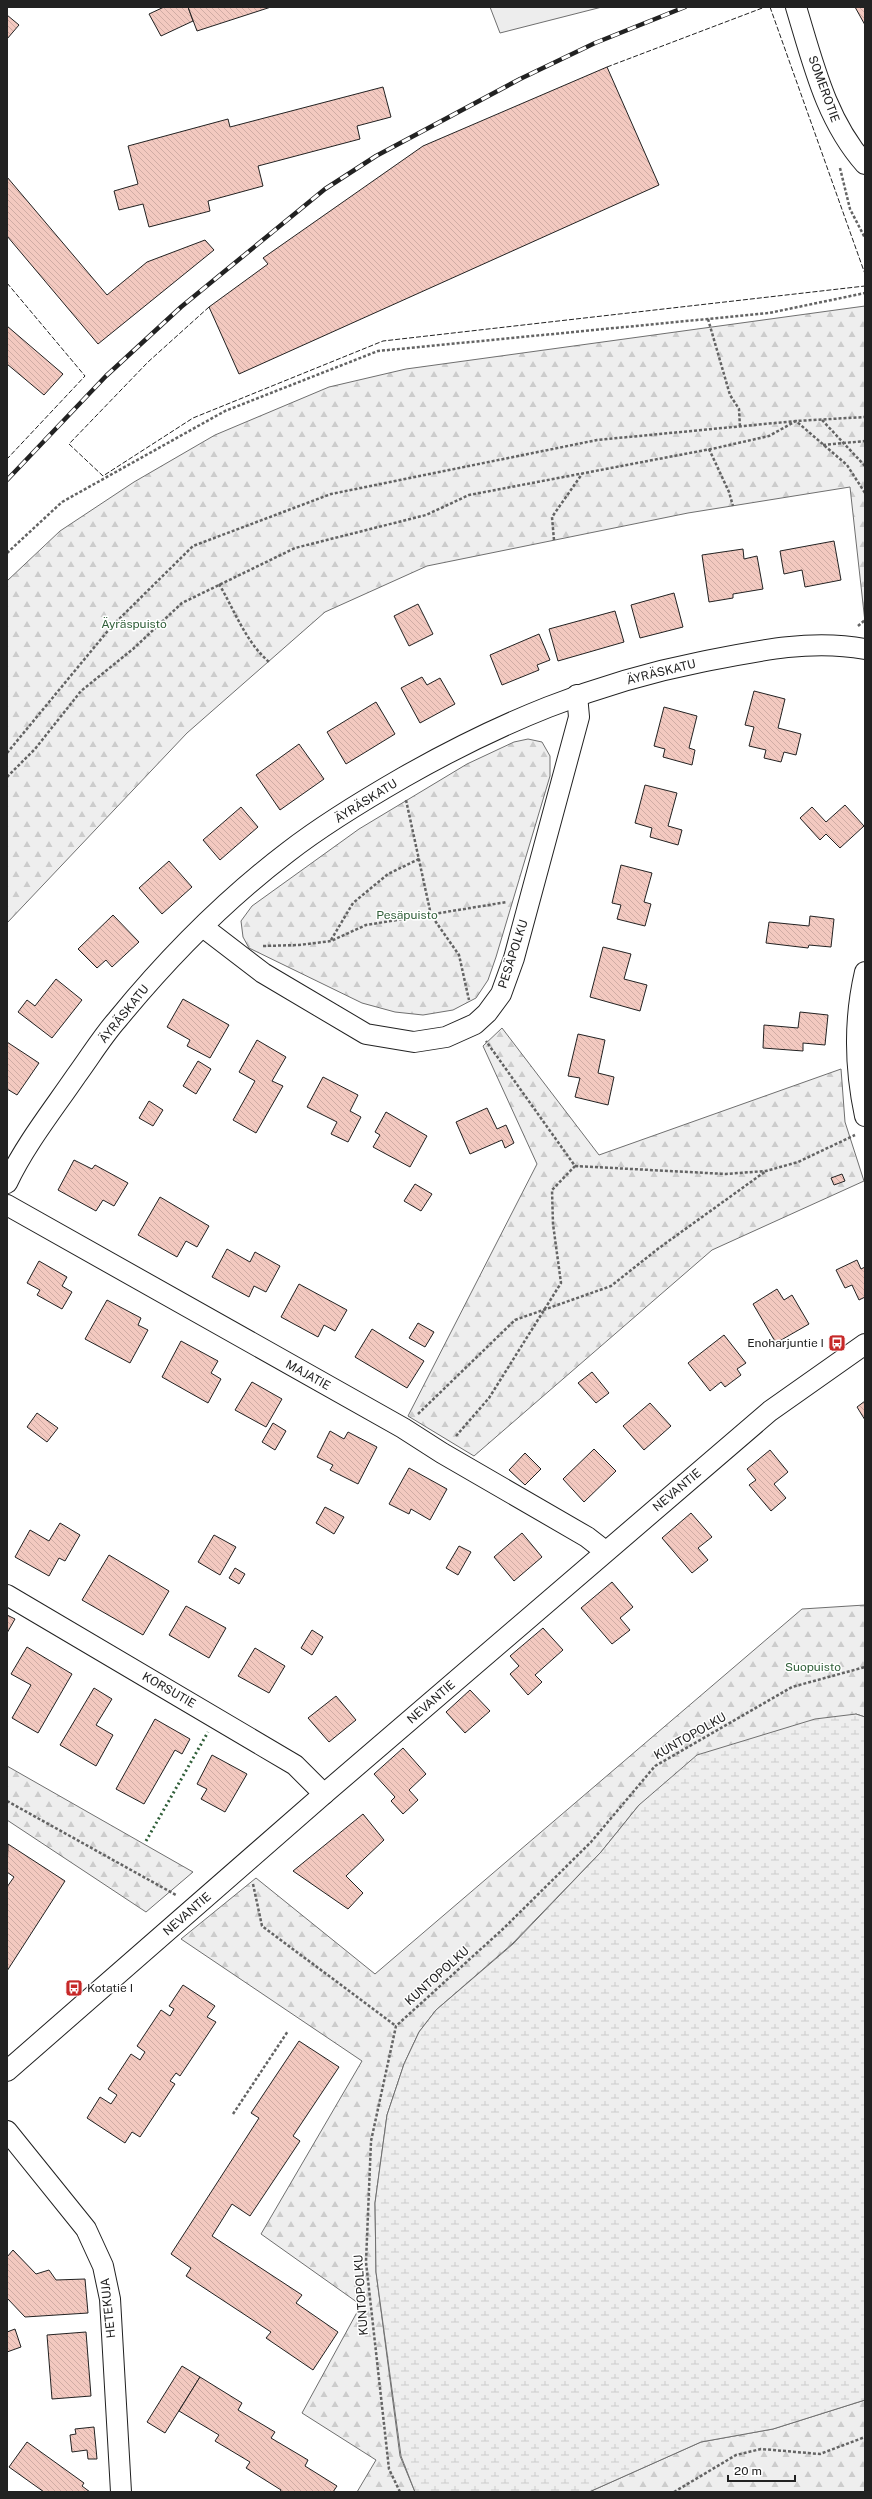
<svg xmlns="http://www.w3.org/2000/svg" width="872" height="2499" viewBox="0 0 872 2499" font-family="'Public Sans',sans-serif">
  <defs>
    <pattern id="forest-firs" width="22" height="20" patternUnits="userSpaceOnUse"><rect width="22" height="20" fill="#eee"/><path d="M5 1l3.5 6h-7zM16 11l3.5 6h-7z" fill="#ccc"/></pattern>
    <pattern id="wetland-marsh" width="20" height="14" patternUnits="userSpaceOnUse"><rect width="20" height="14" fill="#eee"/><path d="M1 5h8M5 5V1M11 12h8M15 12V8" fill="none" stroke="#ccc"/></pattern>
    <pattern id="building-back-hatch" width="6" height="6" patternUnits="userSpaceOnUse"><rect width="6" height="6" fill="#f3c9c0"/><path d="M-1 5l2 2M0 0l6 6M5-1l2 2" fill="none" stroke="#d0aca5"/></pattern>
  </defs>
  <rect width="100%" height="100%" fill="#fff"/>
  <g fill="url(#forest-firs)" stroke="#6f6f6f">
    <path d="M865,306v316l-15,-135 -162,26 -261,53 -102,46 -138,121 -180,190v-342l53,-50 74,-49 81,-47 114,-48 77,-18z"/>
    <path d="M528,739l14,3 8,14v20l-54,181 -8,23 -12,18 -23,12 -30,5 -28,-3 -33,-9 -113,-55 -6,-11 -2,-16 11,-15 107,-77 108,-65 47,-22z"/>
    <path d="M502,1028l97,127 242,-86 4,53 19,59 -152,69 -238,206 -66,-40 129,-252 -54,-118z"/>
    <path d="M865,1605v112l-9,-3 -217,91 -38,47 -89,92 -76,66 -17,22 -15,32 -17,51 -12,88 1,69 24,184 15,36h-58l19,-32 -74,-47 59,-108 -100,-71 101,-173 -181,-122 75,-61 119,96 427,-365z"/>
    <path d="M7,1766l186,106 -47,40 -139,-92z"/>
    <path d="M865,2400v92h-276l112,-50 72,-13z"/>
  </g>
  <path fill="url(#wetland-marsh)" stroke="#6f6f6f" d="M856,1714l9,3v683l-92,29 -72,13 -112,50h-174l-14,-36 -25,-184 -1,-69 12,-88 17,-51 15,-32 17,-22 77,-66 88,-92 38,-47 58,-50 118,-36z"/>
  <path fill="#ededed" stroke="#6f6f6f" d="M490,7h112l-102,26z"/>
  <g fill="url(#building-back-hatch)" stroke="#222">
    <path d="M164,7h24l5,14 -32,15 -12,-22z"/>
    <path d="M188,7h83l-74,24z"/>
    <path d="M855,7h10v18z"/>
    <path d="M7,15l12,10 -12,14z"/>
    <path d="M607,67l52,118 -420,189 -30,-67 59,-43 -5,-6 160,-112z"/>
    <path d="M383,87l8,30 -34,9 3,13 -102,27 5,20 -55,15 2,10 -61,16 -6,-23 -24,6 -5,-19 24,-7 -10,-38 100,-27 2,8z"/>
    <path d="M7,177l100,118 40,-33 58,-22 9,10 -116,94 -91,-108z"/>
    <path d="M7,326l56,48 -19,21 -37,-31z"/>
    <path d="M834,541l7,39 -36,7 -3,-17 -18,4 -4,-23z"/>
    <path d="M743,549l1,10 13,-3 6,33 -30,5v4l-24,4 -7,-47z"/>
    <path d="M674,593l9,34 -43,11 -9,-33z"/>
    <path d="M418,604l15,30 -24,12 -15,-30z"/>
    <path d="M615,611l9,31 -66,19 -9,-32z"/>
    <path d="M539,634l11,26 -13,5 2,5 -37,15 -12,-30z"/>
    <path d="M422,677l5,8 13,-7 15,26 -35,19 -19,-35z"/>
    <path d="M754,691l31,8 -7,29 23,6 -5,21 -12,-3 -3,10 -17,-4 2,-8 -17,-4 5,-19 -9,-2z"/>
    <path d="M376,702l19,32 -49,30 -19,-32z"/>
    <path d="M664,707l33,9 -8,32 6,2 -3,15 -29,-8 2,-8 -11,-3z"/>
    <path d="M299,744l25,35 -44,31 -24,-35z"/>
    <path d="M645,785l32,8 -9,33 14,4 -4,15 -28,-8 2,-9 -17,-5z"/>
    <path d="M845,805l19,21 -24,22 -14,-14 -6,6 -20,-22 12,-11 14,15z"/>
    <path d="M241,807l17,20 -38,33 -17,-20z"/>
    <path d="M169,861l23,26 -30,27 -23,-26z"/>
    <path d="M621,865l31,8 -8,29 7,2 -6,22 -28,-7 4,-14 -9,-2z"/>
    <path d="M113,915l26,27 -27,25 -6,-7 -9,8 -19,-19z"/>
    <path d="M810,916l24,3 -3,28 -22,-2 -1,3 -42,-5 3,-21 40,4z"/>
    <path d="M603,947l28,7 -7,25 23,6 -7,26 -50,-14z"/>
    <path d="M56,979l26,21 -30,38 -34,-26 9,-12 8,6z"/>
    <path d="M183,999l46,26 -19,33 -23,-12 3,-6 -23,-13z"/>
    <path d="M800,1012l28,3 -3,30 -22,-2v8l-40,-3 1,-23 34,3z"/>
    <path d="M578,1034l27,6 -7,33 16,4 -6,28 -33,-8 5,-19 -12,-2z"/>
    <path d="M257,1040l29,17 -14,24 11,5 -27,47 -23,-13 22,-39 -16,-9z"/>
    <path d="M7,1042l32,21 -22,32 -10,-6z"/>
    <path d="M198,1061l13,8 -15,25 -13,-8z"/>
    <path d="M323,1077l35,18 -8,16 11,6 -13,25 -17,-8 6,-12 -30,-15z"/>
    <path d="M149,1101l14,9 -10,16 -14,-8z"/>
    <path d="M487,1108l10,21 9,-4 8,18 -9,5 -3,-8 -32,14 -14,-32z"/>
    <path d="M386,1112l41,24 -17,31 -37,-20 7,-12 -5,-3z"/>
    <path d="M74,1160l18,9 3,-4 33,18 -14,23 -11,-6 -7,11 -38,-21z"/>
    <path d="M842,1174l3,7 -11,4 -3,-7z"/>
    <path d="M415,1184l17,10 -11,17 -17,-10z"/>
    <path d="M160,1197l49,29 -12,21 -11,-6 -9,16 -39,-22z"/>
    <path d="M227,1249l23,13 5,-10 25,14 -14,26 -12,-6 -5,11 -37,-20z"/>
    <path d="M857,1260l4,9 4,-2v30l-6,3 -7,-15 -7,3 -9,-18z"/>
    <path d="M39,1261l28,16 -5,9 10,6 -10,17 -25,-14 3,-5 -13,-7z"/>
    <path d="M299,1284l48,26 -12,21 -11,-6 -6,12 -37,-20z"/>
    <path d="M777,1289l7,11 8,-5 17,29 -33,19 -23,-39z"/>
    <path d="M107,1300l34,18 -3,7 10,5 -18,33 -45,-24z"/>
    <path d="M418,1323l16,9 -9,15 -16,-9z"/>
    <path d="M372,1329l52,32 -17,27 -52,-31z"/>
    <path d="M724,1335l22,28 -9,6 4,6 -16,12 -4,-5 -11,9 -22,-28z"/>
    <path d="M181,1341l37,20 -7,12 10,6 -13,24 -46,-26z"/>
    <path d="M592,1372l17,21 -13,10 -18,-20z"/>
    <path d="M252,1382l30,17 -16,28 -31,-17z"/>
    <path d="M865,1401v19l-8,-13z"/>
    <path d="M650,1403l21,23 -27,24 -21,-24z"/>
    <path d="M37,1413l21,15 -11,14 -20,-15z"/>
    <path d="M273,1423l13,8 -11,19 -13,-8z"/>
    <path d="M330,1431l14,8 4,-7 29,15 -19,37 -28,-14 3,-5 -16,-8z"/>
    <path d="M594,1449l22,22 -32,31 -21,-23z"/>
    <path d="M770,1450l18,22 -14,12 12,14 -15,13 -22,-26 7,-5 -9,-11z"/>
    <path d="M525,1453l16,16 -16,16 -16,-15z"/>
    <path d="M409,1468l38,21 -17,31 -19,-11 -2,5 -20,-10z"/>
    <path d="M325,1507l19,10 -10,17 -18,-11z"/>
    <path d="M691,1513l21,24 -14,11 10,12 -16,13 -30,-35z"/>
    <path d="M60,1523l20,12 -15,26 -6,-3 -10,18 -34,-19 15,-27 19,11z"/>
    <path d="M522,1533l20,24 -28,24 -20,-24z"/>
    <path d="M214,1535l22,12 -16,28 -22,-13z"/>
    <path d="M459,1546l12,6 -13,23 -12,-7z"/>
    <path d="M109,1555l60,36 -26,44 -61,-35z"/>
    <path d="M235,1568l10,6 -6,10 -10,-6z"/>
    <path d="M612,1582l21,25 -13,11 10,12 -18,14 -31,-36z"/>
    <path d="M186,1606l40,22 -17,30 -40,-23z"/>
    <path d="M7,1615l8,4 -8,14z"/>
    <path d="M543,1628l20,22 -28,25 7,7 -14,13 -18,-21 9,-8 -9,-10z"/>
    <path d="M312,1630l11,7 -11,18 -11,-7z"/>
    <path d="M27,1647l45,27 -34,59 -26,-15 19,-33 -20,-11z"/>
    <path d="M255,1648l30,18 -16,27 -31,-17z"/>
    <path d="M94,1688l18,11 -16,26 17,10 -17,31 -36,-21z"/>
    <path d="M470,1690l20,21 -25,22 -19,-21z"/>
    <path d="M336,1696l20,24 -27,22 -21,-24z"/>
    <path d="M155,1719l35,20 -8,15 -7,-4 -31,54 -28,-15z"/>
    <path d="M403,1748l23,26 -17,16 9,10 -15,14 -12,-13 4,-4 -21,-23z"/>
    <path d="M212,1755l35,19 -22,38 -24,-13 6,-10 -10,-5z"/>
    <path d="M363,1814l21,26 -38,36 17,17 -15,16 -55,-38z"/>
    <path d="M8,1844l57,37 -58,90v-84l7,-10 -7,-5z"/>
    <path d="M183,1985l32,21 -8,11 9,5 -36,54 -4,-3 -6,8 5,3 -35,53 -8,-5 -7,11 -38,-25 13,-21 11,7 6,-9 -9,-6 23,-35 9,6 5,-8 -8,-6 24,-36 9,6 4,-7 -5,-3z"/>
    <path d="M299,2041l40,26 -46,69 7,5 -50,75 -18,-12 -20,32 90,59 -6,8 42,29 -25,38 -47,-32 5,-6 -85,-56 5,-8 -20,-14 88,-136 -8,-5z"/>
    <path d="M13,2250l23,24 13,-4 7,10 29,-1 3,34 -63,4 -18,-19v-41z"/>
    <path d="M15,2329l6,18 -14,5v-20z"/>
    <path d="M86,2332l5,64 -39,3 -5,-64z"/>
    <path d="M182,2366l18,11 -35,56 -18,-11z"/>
    <path d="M200,2377l42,26 -4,7 37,22 -4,6 37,22 -3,6 32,20 -4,6h-53l1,-2 -35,-22 4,-6 -35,-21 4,-6 -40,-24z"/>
    <path d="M94,2427l3,32h-9l-1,-9 -15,2 -2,-17 6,-1 -1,-5z"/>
    <path d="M27,2442l57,41 -2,3 8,6h-46l-35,-25z"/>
  </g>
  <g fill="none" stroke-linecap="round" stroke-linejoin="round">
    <g stroke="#222" stroke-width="22">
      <g id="minor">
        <path d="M796,7c17,56 30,113 69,157"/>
        <path d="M203,927l60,46 103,61 48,8 32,-5 29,-13 12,-11 14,-19 13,-36 65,-241 -2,-22"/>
        <path d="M865,972c-11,47 -10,97 0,144"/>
        <path d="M7,1183c18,-38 45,-72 69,-107 14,-19 26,-39 41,-56 50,-61 108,-120 171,-168 36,-28 76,-52 116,-75 95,-54 190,-94 297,-115 55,-11 109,-23 164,-13"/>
        <path d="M7,1205l396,223 39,25 145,84 18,14"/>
        <path d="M7,1595l288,170 29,29"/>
        <path d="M7,2071l317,-277 446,-383 95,-67"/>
        <path d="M7,2131l79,98 17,37 7,33 11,193"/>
      </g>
    </g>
    <g stroke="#646464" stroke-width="2.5" stroke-dasharray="3 2" stroke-linecap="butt">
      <path d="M840,168l10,41 15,29"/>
      <path d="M708,319l22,76 9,14 1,18"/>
      <path d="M822,420l43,46"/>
      <path d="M823,445l42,-4"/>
      <path d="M709,449l20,43 4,14"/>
      <path d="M554,540l-2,-23 30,-43"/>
      <path d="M7,553l55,-51 163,-91 153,-60 391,-38 96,-20"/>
      <path d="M219,584c16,27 26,57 50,78"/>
      <path d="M858,626l7,-6"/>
      <path d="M7,753l104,-126 82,-81 138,-52 266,-54 199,-19 69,-4"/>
      <path d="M7,777l28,-28 46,-58 52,-42 49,-46 113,-55 131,-33 43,-20 247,-47 53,-12 27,-15 51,44 18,28"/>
      <path d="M406,800l25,115 28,40 10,45"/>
      <path d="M331,940l22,-37 35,-29 31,-15"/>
      <path d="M263,946l36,-1 32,-4 35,-16 141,-23"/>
      <path d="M575,1166l151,8 40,-3 32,-9 57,-27"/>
      <path d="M418,1414l97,-94 96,-34 48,-38 107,-77"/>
      <path d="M456,1436l33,-38 72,-115 -8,-59 -1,-34 23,-24 -89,-125"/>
      <path d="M7,1801l169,94"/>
      <path d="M253,1884l9,42 134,100"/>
      <path d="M233,2114l55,-83"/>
      <path d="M400,2492l-11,-23 -23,-207 5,-121 25,-115 108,-98 87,-86 64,-76 137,-79 73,-20"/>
      <path d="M674,2492l62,-37 25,-6 59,5 45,-17"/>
    </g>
    <use href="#minor" stroke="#fff" stroke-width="20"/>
    <g stroke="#222" stroke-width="4.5">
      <path id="rail" d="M7,480l99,-104 75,-69 144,-118 51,-33 144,-77 75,-36 90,-36"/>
    </g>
    <use href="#rail" stroke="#fff" stroke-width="3" stroke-dasharray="9" stroke-linecap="butt"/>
    <path stroke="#2f5e38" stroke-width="3" stroke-dasharray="2 3" stroke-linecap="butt" d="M146,1841l62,-109"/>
    <g stroke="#222" stroke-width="1" stroke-dasharray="5 2" stroke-linecap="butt">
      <path d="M770,7l95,267"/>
      <path d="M607,67l158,-60"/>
      <path d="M7,283l78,93 -78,83"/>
      <path d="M209,307l-61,55 -79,82 34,32 90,-58 190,-77 482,-55"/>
    </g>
  </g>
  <defs>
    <g id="bus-square" transform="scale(0.9)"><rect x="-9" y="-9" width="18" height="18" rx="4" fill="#c62828" stroke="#fff"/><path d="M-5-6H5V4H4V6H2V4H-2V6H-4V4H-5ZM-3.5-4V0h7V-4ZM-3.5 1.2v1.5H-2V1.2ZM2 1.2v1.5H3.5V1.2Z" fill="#fff"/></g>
  </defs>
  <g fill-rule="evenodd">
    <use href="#bus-square" x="837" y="1343"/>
    <use href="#bus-square" x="74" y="1988"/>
  </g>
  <g text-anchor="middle" stroke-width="3" stroke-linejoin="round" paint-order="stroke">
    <g font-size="12" fill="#222" stroke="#fff">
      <text transform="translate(824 89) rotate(70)" y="4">SOMEROTIE</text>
      <text transform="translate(661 672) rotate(-14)" y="4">ÄYRÄSKATU</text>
      <text transform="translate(366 801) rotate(-32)" y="4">ÄYRÄSKATU</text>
      <text transform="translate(513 954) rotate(-72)" y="4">PESÄPOLKU</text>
      <text transform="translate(124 1014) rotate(-51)" y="4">ÄYRÄSKATU</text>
      <text transform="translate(308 1375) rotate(29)" y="4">MAJATIE</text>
      <text transform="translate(677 1490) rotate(-40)" y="4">NEVANTIE</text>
      <text transform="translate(169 1690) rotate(30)" y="4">KORSUTIE</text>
      <text transform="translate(431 1702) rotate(-41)" y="4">NEVANTIE</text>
      <text transform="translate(690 1736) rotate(-30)" y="4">KUNTOPOLKU</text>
      <text transform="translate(187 1914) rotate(-41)" y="4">NEVANTIE</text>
      <text transform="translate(437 1976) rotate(-42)" y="4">KUNTOPOLKU</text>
      <text transform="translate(361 2295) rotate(-94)" y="4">KUNTOPOLKU</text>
      <text transform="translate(108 2308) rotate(-96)" y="4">HETEKUJA</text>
    </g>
    <g font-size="12" fill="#2f5e38" stroke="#fff">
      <text x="134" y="628">Äyräspuisto</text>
      <text x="407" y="919">Pesäpuisto</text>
      <text x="813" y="1671">Suopuisto</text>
    </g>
    <g font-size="12" fill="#222" stroke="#fff" text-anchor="end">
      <text x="824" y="1347">Enoharjuntie I</text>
      <text x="87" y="1992" text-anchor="start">Kotatie I</text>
    </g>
  </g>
  <rect width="872" height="2499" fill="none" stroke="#222222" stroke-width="16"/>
  <path d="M728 2475v6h67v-6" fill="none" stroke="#222222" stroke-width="2"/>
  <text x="734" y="2475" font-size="12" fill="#222222" stroke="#ffffff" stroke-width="3" paint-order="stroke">20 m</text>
</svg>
